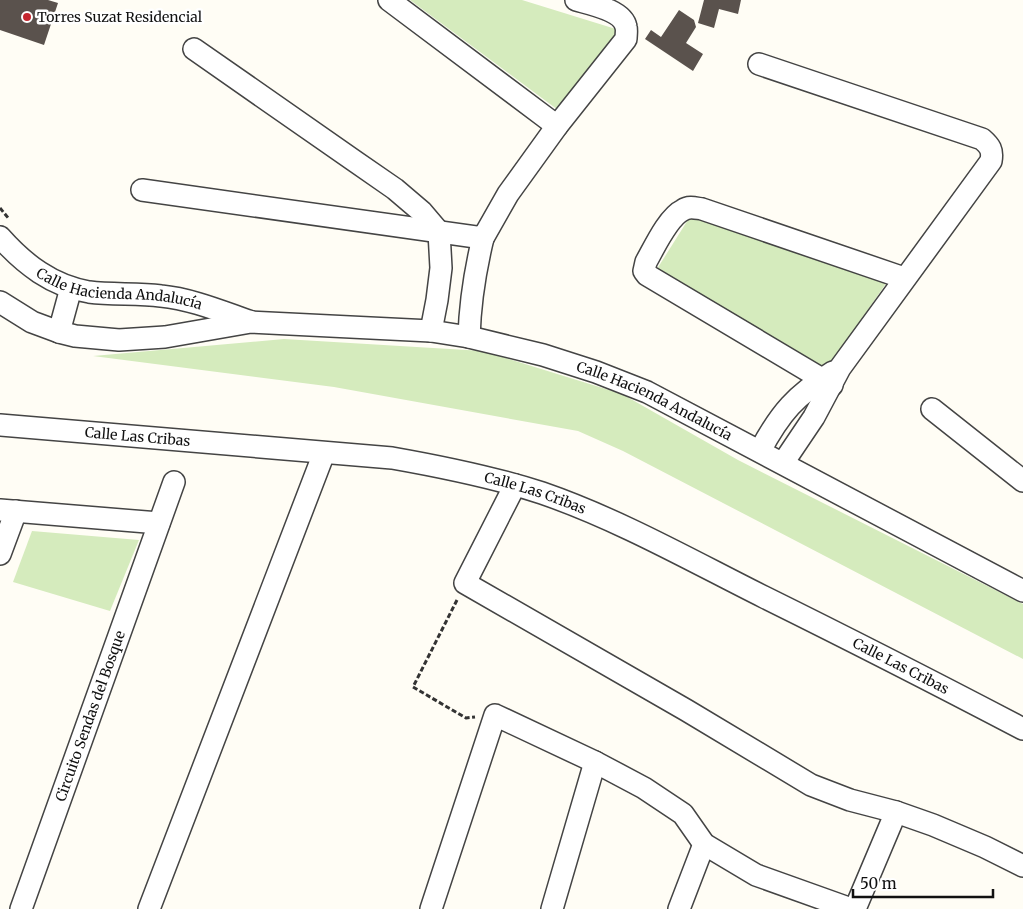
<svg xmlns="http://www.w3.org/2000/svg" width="1023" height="909" viewBox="0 0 1023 909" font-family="Merriweather,serif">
  <rect width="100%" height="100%" fill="#fffdf5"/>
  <g fill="#d5ebbd">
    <path d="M410,0h112l97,30 -61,80z"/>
    <path d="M691,215l196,67 -55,80 -14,6 -161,-99z"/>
    <path d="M284,339l199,12 139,43 116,66 285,144v55l-400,-208 -45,-20 -244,-44 -241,-31z"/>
    <path d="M32,531l107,9 -29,71 -97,-29z"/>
  </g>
  <g fill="#5a524d">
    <path d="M0,0h48l10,3 -14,42 -44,-15z"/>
    <path d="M704,0h37l-3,14 -19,-5 -5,19 -16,-5z"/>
    <path d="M679,10l15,10 2,7 -10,16 17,11 -10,17 -48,-32 6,-9 10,7z"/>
  </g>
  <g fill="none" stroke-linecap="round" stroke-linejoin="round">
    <g stroke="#444" stroke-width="24">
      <g id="street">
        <path d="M389,0l168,126"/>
        <path d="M194,49l162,113 39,27 27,23 17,20 2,36 -4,32 -6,31"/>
        <path d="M759,64l223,75c8,7 11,11 9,22l-151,207 -26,49 -31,46"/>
        <path d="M142,190l341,48 25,-44 49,-68 69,-87c0,-4 1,-9 0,-12 -3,-17 -36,-23 -50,-27"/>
        <path id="s1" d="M0,237c24,27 52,49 89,55 23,3 48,1 72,4 30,3 59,15 88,25"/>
        <path id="s2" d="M0,302l32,20 27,10 16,4 44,4 46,-3 86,-15 180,9 38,6 74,18 53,17 51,20 376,199"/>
        <path d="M59,332l12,-44"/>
        <path d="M469,337c1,-34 6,-66 14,-99"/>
        <path d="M832,385l-185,-110 -3,-4 2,-9c8,-14 22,-45 37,-52 6,-4 12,-2 19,-1l202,69"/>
        <path d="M932,409l91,72"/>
        <path id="s3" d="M0,425l392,33c51,9 101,19 150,35 78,27 150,68 222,104 87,43 173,87 259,132"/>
        <path d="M760,451c20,-38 36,-56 73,-79"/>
        <path d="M515,485l-50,98 221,127 125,75 39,15 46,12 37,13 52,22 38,19"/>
        <path d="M0,510l159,13"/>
        <path d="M0,554l16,-43"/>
        <path id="s4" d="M21,909l153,-427"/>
        <path d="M149,909l175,-456"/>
        <path d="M431,909l64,-194 100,47 49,26 39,26 21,30 52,31 95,34"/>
        <path d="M552,909l43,-147"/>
        <path d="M679,909l25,-65"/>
        <path d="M855,909l41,-97"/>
      </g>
    </g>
    <g stroke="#333" stroke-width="3" stroke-dasharray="5 2.5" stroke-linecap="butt">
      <path d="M0,208l9,11"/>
      <path d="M457,600l-44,87 53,31 9,-1"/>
    </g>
    <use href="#street" stroke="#fff" stroke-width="21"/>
  </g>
  <circle fill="#c4262e" stroke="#fff" stroke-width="2" cx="27" cy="17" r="5"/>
  <g text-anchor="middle" stroke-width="5" stroke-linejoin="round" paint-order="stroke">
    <g font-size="14" fill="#111" stroke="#fff" text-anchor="start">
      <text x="37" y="22">Torres Suzat Residencial</text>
    </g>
    <g font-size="14" fill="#111" stroke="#fff">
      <text dy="5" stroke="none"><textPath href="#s1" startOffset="136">Calle Hacienda Andalucía</textPath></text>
      <text dy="5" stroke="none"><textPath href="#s2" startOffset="676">Calle Hacienda Andalucía</textPath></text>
      <text dy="5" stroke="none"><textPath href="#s3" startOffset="138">Calle Las Cribas</textPath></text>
      <text dy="5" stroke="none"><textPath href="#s3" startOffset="541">Calle Las Cribas</textPath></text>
      <text dy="5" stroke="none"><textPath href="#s3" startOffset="946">Calle Las Cribas</textPath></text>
      <text dy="5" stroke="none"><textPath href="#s4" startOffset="205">Circuito Sendas del Bosque</textPath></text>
    </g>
  </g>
  <path d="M853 889v8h140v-8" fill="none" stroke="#111111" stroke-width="2.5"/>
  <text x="860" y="889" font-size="15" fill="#111111" stroke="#ffffff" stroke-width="4" paint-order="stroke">50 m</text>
</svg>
